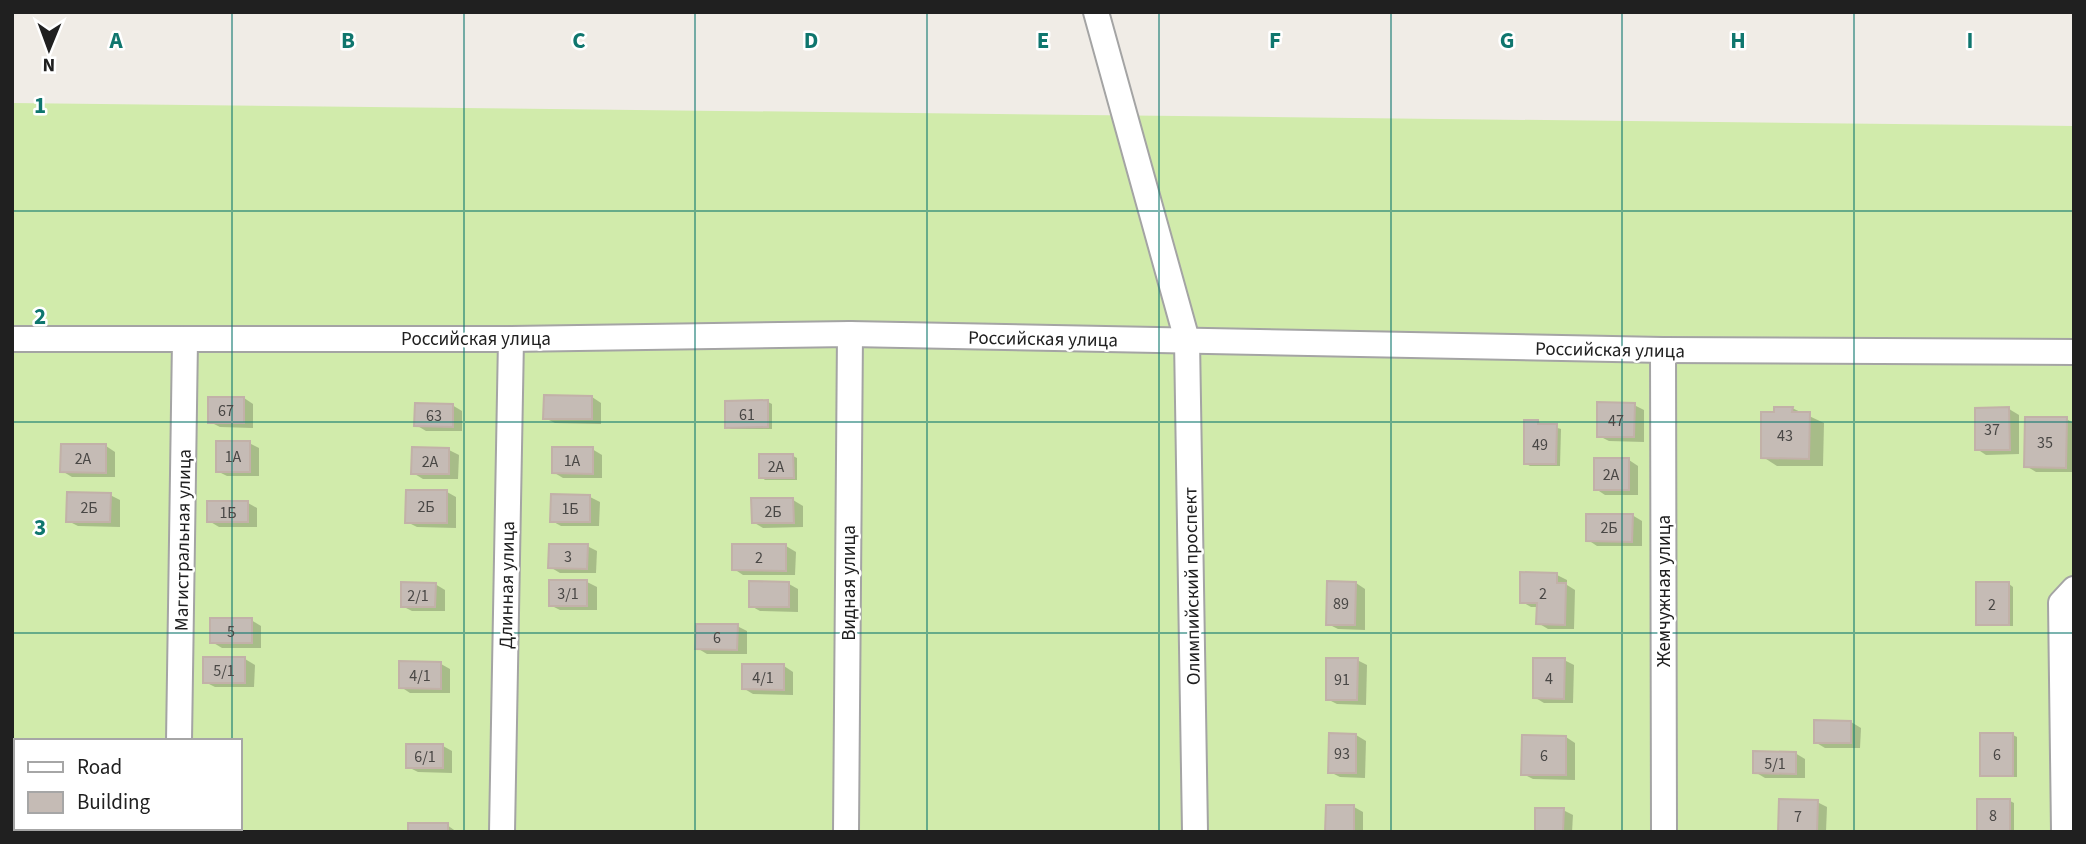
<svg xmlns="http://www.w3.org/2000/svg" width="2086" height="844" viewBox="0 0 2086 844" font-family="'Source Sans 3',sans-serif">
  <rect width="100%" height="100%" fill="#f0ece6"/>
  <path fill="#d1ebab" fill-rule="evenodd" d="M12,103l2062,23v706h-2062zM16,741h224v87h-224z"/>
  <g fill="#0003">
    <path d="M592,397l9,6v21l-46,-1 -10,-5z"/>
    <path d="M244,398l9,6v24l-33,-1 -10,-5z"/>
    <path d="M768,402l4,2v25h-41l-4,-2z"/>
    <path d="M452,405l10,6v20h-36l-10,-6z"/>
    <path d="M1634,405l10,5v32l-35,-1 -10,-5z"/>
    <path d="M1792,408l32,15 -1,43h-46l-14,-9 12,-43z"/>
    <path d="M2009,409l10,6v39l-33,1 -9,-6z"/>
    <path d="M2066,419l8,4v49h-38l-10,-6z"/>
    <path d="M1537,422l24,7 -1,37h-30l-5,-3z"/>
    <path d="M249,443l10,5v28h-32l-10,-5z"/>
    <path d="M106,446l9,6v25h-43l-10,-6z"/>
    <path d="M413,449l36,1 10,5 -1,24h-35l-10,-6z"/>
    <path d="M592,449l10,6v23h-39l-10,-6z"/>
    <path d="M793,456l4,2v22h-32l-4,-3z"/>
    <path d="M1629,460l9,6v29h-33l-9,-6z"/>
    <path d="M447,492l9,5v31l-39,-1 -10,-5z"/>
    <path d="M110,495l10,5v27l-42,-1 -10,-5z"/>
    <path d="M590,497l10,5 -1,24h-38l-9,-5z"/>
    <path d="M793,500l10,6v21l-40,1 -10,-6z"/>
    <path d="M248,503l9,5v19h-38l-10,-6z"/>
    <path d="M1632,515l10,6v25h-45l-9,-6z"/>
    <path d="M587,546l10,5 -1,22h-36l-10,-6z"/>
    <path d="M786,546l10,6 -1,23h-52l-9,-6z"/>
    <path d="M1557,575l10,5v5l8,5 -1,39h-26l-10,-6v-16h-7l-9,-5z"/>
    <path d="M587,582l10,5v23h-37l-10,-5z"/>
    <path d="M1356,583l9,6v41l-27,-1 -10,-5z"/>
    <path d="M435,584l10,6v21h-33l-10,-5z"/>
    <path d="M789,584l9,5v23l-38,-1 -9,-5z"/>
    <path d="M2009,584l4,3v39h-31l-5,-2z"/>
    <path d="M251,620l10,6v22h-39l-10,-6z"/>
    <path d="M737,626l10,5v23h-40l-10,-6z"/>
    <path d="M245,659l10,6 -1,22h-39l-10,-5z"/>
    <path d="M1357,660l10,5 -1,40 -29,-1 -10,-5z"/>
    <path d="M1564,660l10,5 -1,38h-29l-10,-6z"/>
    <path d="M441,664l9,5v24h-40l-9,-6z"/>
    <path d="M784,666l9,6v23l-40,-1 -10,-6z"/>
    <path d="M1851,722l10,6 -1,20h-35l-10,-6z"/>
    <path d="M1356,735l10,6 -1,37 -25,-1 -10,-5z"/>
    <path d="M2013,735l4,2v40h-31l-4,-2z"/>
    <path d="M1566,737l9,6v37l-42,-1 -10,-5z"/>
    <path d="M443,746l9,5v22l-34,-1 -10,-5z"/>
    <path d="M1795,753l10,6v19h-40l-10,-6z"/>
    <path d="M2010,801l4,2v29h-36z"/>
    <path d="M1817,802l10,5 -1,25h-46z"/>
    <path d="M1354,807l9,5v20h-36z"/>
    <path d="M1563,810l10,5 -1,17h-35z"/>
    <path d="M447,825l10,7h-48z"/>
  </g>
  <g fill="#c5bbb5" stroke="#c2b1a8" stroke-width="2">
    <path d="M544,395l48,1v23h-49z"/>
    <rect x="208" y="397" width="36" height="26"/>
    <path d="M768,400v27l-43,1v-27z"/>
    <path d="M1597,402l38,1 -1,34h-37z"/>
    <path d="M415,403l38,1v23l-39,-1z"/>
    <path d="M1774,407h19l-1,5h18l-1,47 -48,-1v-46h13z"/>
    <path d="M2009,407l1,43h-35v-42z"/>
    <path d="M2025,417h42l-1,51 -42,-1z"/>
    <path d="M1524,420h14v4h19l-1,40h-32z"/>
    <rect x="216" y="441" width="34" height="31"/>
    <path d="M61,444h45v29l-46,-1z"/>
    <path d="M412,447l37,1v26h-38z"/>
    <path d="M552,447h41v27l-41,-1z"/>
    <path d="M759,454h34l1,24h-35z"/>
    <rect x="1594" y="458" width="35" height="32"/>
    <path d="M406,490h41v33h-42z"/>
    <path d="M67,492l44,1 -1,29h-44z"/>
    <path d="M551,494l39,1v27h-40z"/>
    <path d="M751,498h42l1,25h-42z"/>
    <rect x="207" y="501" width="41" height="21"/>
    <path d="M1586,514h47l-1,28 -46,-1z"/>
    <path d="M549,544h39l-1,25 -39,-1z"/>
    <path d="M732,544h54v27l-54,-1z"/>
    <path d="M1520,572l37,1v10h9l-1,42 -29,-1 1,-21h-17z"/>
    <rect x="549" y="580" width="38" height="26"/>
    <path d="M749,581l40,1v25h-40z"/>
    <path d="M1327,581l29,1 -1,43h-29z"/>
    <path d="M401,582l35,1 -1,24h-34z"/>
    <rect x="1976" y="582" width="33" height="43"/>
    <rect x="210" y="618" width="42" height="25"/>
    <path d="M696,624h42l-1,26 -42,-1z"/>
    <rect x="203" y="657" width="42" height="26"/>
    <path d="M1326,658h32l-1,42h-31z"/>
    <path d="M1533,658h32l-1,41 -31,-1z"/>
    <path d="M399,661l42,1v27l-42,-1z"/>
    <path d="M742,664h42v26l-42,-1z"/>
    <path d="M1814,720l37,1v22h-37z"/>
    <path d="M1329,733l27,1v39h-28z"/>
    <rect x="1980" y="733" width="33" height="43"/>
    <path d="M1522,735l44,1v39h-45z"/>
    <rect x="406" y="744" width="37" height="24"/>
    <path d="M1753,751l43,1v22l-43,-1z"/>
    <path d="M1779,799l39,1 -1,32h-39z"/>
    <rect x="1977" y="799" width="33" height="33"/>
    <path d="M1326,805h28v27h-29z"/>
    <path d="M1535,808h29l-1,24h-28z"/>
    <rect x="408" y="823" width="40" height="9"/>
  </g>
  <g fill="none" stroke-linecap="round" stroke-linejoin="round">
    <g stroke="#a4a4a4" stroke-width="28">
      <g id="street">
        <path d="M1096,12l91,328 8,492"/>
        <path d="M12,339h499l339,-5 813,16 411,2"/>
        <path d="M1663,350l1,482"/>
        <path d="M179,741l6,-401"/>
        <path d="M178,832v-4"/>
        <path d="M502,832l9,-493"/>
        <path d="M846,832l4,-498"/>
        <path d="M2064,832l-3,-229 13,-14"/>
      </g>
    </g>
    <use href="#street" stroke="#fff" stroke-width="24"/>
  </g>
  <path fill="none" stroke="#0f766e" stroke-width="2" stroke-opacity="0.55" d="M232,12v729M464,12v820M695,12v820M927,12v820M1159,12v820M1391,12v820M1622,12v820M1854,12v820M12,211h2062M12,422h2062M12,633h2062M232,828v4"/>
  <g text-anchor="middle" stroke-width="5" stroke-linejoin="round" paint-order="stroke">
    <g font-size="16" fill="#494745">
      <text x="226" y="416">67</text>
      <text x="747" y="420">61</text>
      <text x="434" y="421">63</text>
      <text x="1616" y="426">47</text>
      <text x="1992" y="435">37</text>
      <text x="1785" y="441">43</text>
      <text x="2045" y="448">35</text>
      <text x="1540" y="450">49</text>
      <text x="233" y="462">1А</text>
      <text x="83" y="464">2А</text>
      <text x="572" y="466">1А</text>
      <text x="430" y="467">2А</text>
      <text x="776" y="472">2А</text>
      <text x="1611" y="480">2А</text>
      <text x="426" y="512">2Б</text>
      <text x="89" y="513">2Б</text>
      <text x="570" y="514">1Б</text>
      <text x="773" y="517">2Б</text>
      <text x="228" y="518">1Б</text>
      <text x="1609" y="533">2Б</text>
      <text x="568" y="562">3</text>
      <text x="759" y="563">2</text>
      <text x="568" y="599">3/1</text>
      <text x="1543" y="599">2</text>
      <text x="418" y="601">2/1</text>
      <text x="1341" y="609">89</text>
      <text x="1992" y="610">2</text>
      <text x="231" y="637">5</text>
      <text x="717" y="643">6</text>
      <text x="224" y="676">5/1</text>
      <text x="420" y="681">4/1</text>
      <text x="763" y="683">4/1</text>
      <text x="1549" y="684">4</text>
      <text x="1342" y="685">91</text>
      <text x="1342" y="759">93</text>
      <text x="1997" y="760">6</text>
      <text x="1544" y="761">6</text>
      <text x="425" y="762">6/1</text>
      <text x="1775" y="769">5/1</text>
      <text x="1993" y="821">8</text>
      <text x="1798" y="822">7</text>
    </g>
    <g font-size="19" fill="#202020" stroke="#fff">
      <text x="476" y="345">Российская улица</text>
      <text transform="translate(1043 338) rotate(1)" y="7">Российская улица</text>
      <text transform="translate(1610 349) rotate(1)" y="7">Российская улица</text>
      <text transform="translate(182 540) rotate(-89)" y="7">Магистральная улица</text>
      <text transform="translate(848 583) rotate(-90)" y="7">Видная улица</text>
      <text transform="translate(506 585) rotate(-89)" y="7">Длинная улица</text>
      <text transform="translate(1191 586) rotate(-91)" y="7">Олимпийский проспект</text>
      <text transform="translate(1663 591) rotate(-90)" y="7">Жемчужная улица</text>
    </g>
  </g>
  <g font-size="23" text-anchor="middle" font-weight="bold" fill="#0f766e" stroke="#fff" stroke-width="5" stroke-linejoin="round" paint-order="stroke">
    <text x="116" y="48">A</text>
    <text x="348" y="48">B</text>
    <text x="579" y="48">C</text>
    <text x="811" y="48">D</text>
    <text x="1043" y="48">E</text>
    <text x="1275" y="48">F</text>
    <text x="1507" y="48">G</text>
    <text x="1738" y="48">H</text>
    <text x="1970" y="48">I</text>
    <text x="40" y="113">1</text>
    <text x="40" y="324">2</text>
    <text x="40" y="535">3</text>
  </g>
  <rect width="2086" height="844" fill="none" stroke="#202020" stroke-width="28"/>
  <rect x="14" y="739" width="228" height="91" fill="#ffffff" stroke="#a6a6a6" stroke-width="2"/>
  <rect x="28" y="762" width="35" height="10" fill="#ffffff" stroke="#a6a6a6" stroke-width="2"/>
  <text x="77" y="774" font-size="21" fill="#202020">Road</text>
  <rect x="28" y="792" width="35" height="21" fill="#c5bbb5" stroke="#a6a6a6" stroke-width="2"/>
  <text x="77" y="809" font-size="21" fill="#202020">Building</text>
  <g transform="translate(49 49) rotate(181)" stroke="#ffffff" stroke-width="5" paint-order="stroke">
  <path d="M0-5L12 26L0 18L-12 26Z" fill="#202020"/>
  <text y="-10" font-size="19" font-weight="bold" text-anchor="middle" fill="#202020">N</text>
  </g>
</svg>
